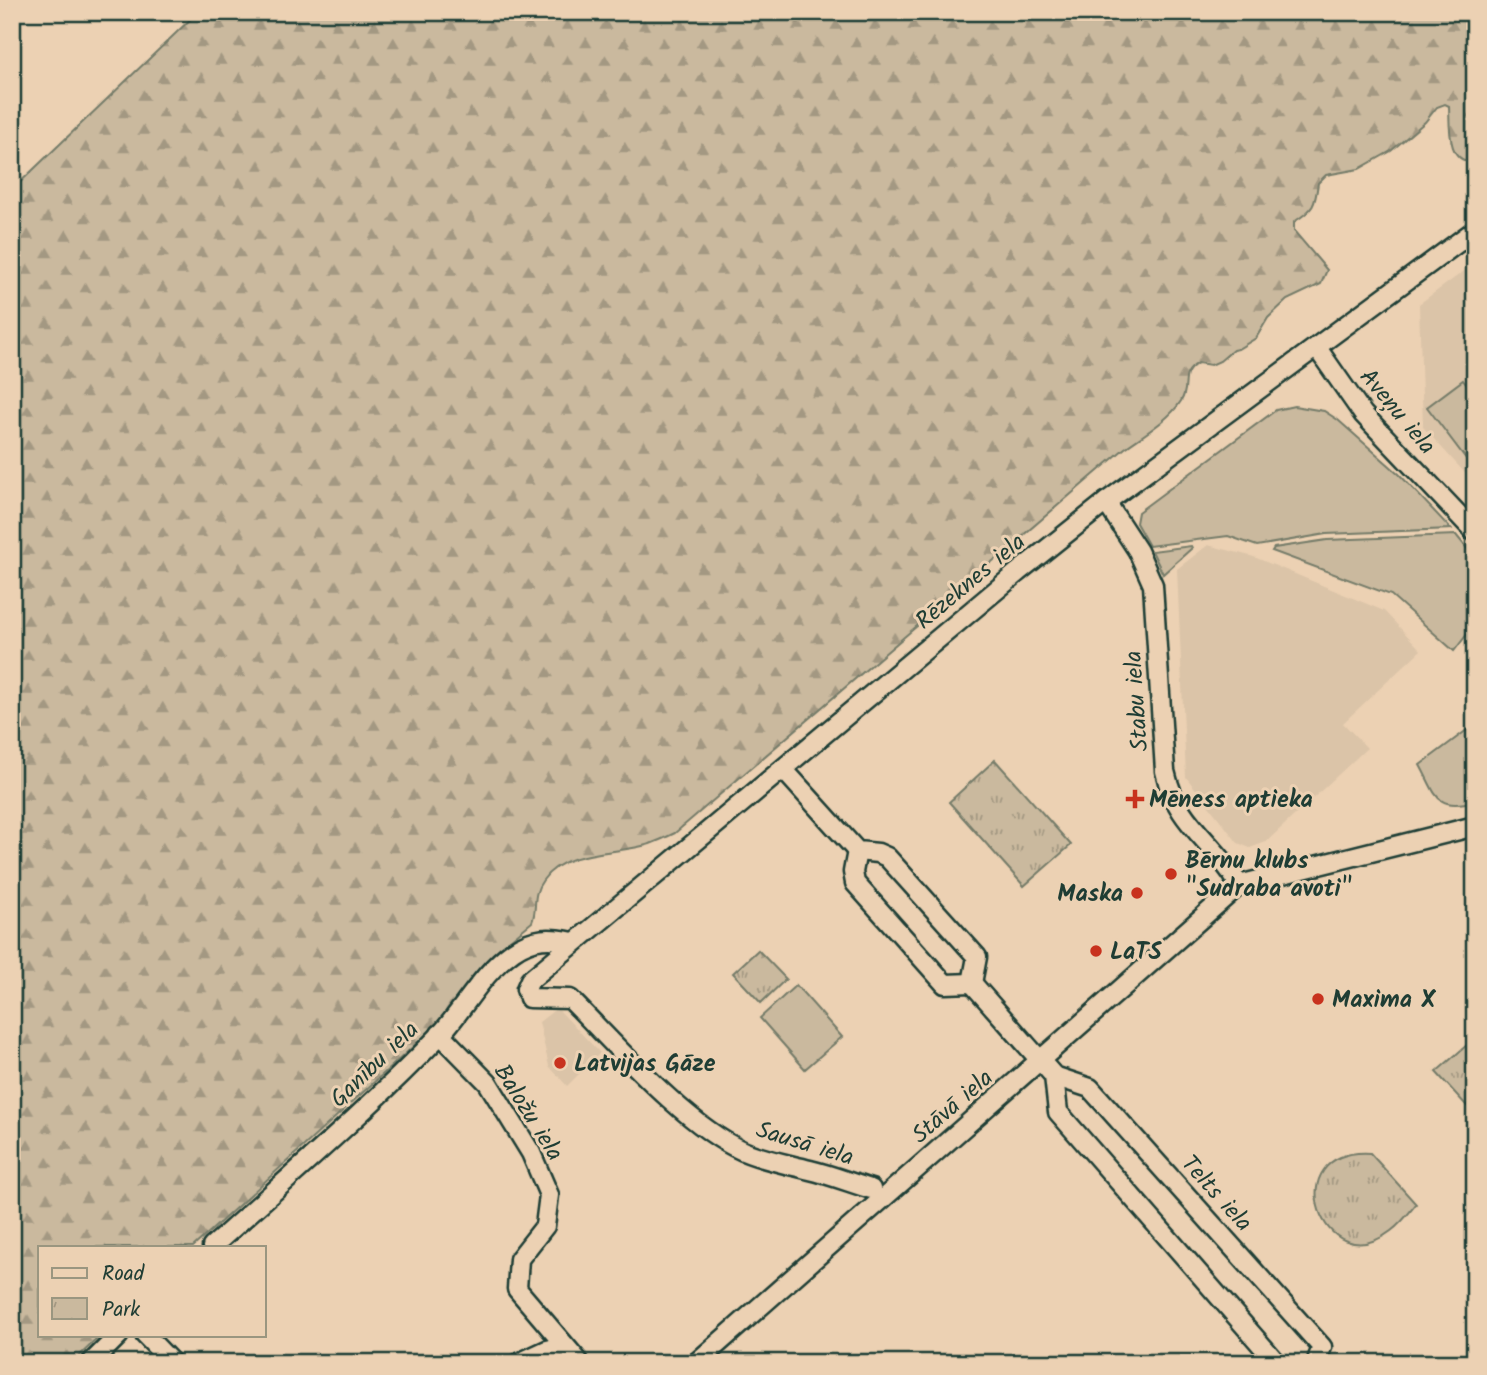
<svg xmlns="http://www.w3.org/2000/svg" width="1487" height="1375" viewBox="0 0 1487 1375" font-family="Kalam,sans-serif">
  <defs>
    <pattern id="forest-firs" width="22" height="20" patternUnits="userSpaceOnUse" patternTransform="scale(1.75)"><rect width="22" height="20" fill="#cab99e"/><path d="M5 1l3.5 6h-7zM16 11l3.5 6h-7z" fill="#a39882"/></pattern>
    <pattern id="park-tufts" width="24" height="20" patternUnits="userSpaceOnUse" patternTransform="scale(1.75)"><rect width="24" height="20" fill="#cab99e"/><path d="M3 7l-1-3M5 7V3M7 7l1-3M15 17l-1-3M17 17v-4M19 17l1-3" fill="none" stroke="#a39882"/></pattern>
  </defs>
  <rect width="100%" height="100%" fill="#ecd1b3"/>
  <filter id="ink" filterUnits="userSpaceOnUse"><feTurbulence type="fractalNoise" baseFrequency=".0143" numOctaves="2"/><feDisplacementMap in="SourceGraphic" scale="14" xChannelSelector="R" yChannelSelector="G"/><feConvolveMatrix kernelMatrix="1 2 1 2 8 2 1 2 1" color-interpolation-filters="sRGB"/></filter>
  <g filter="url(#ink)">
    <g fill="#dbc4a8">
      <path d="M1475,263v221l-52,-57 -4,-123z"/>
      <path d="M1208,545l46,12 130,54 37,39 -78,73 24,25 -101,94 -16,6 -12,-5 -52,-66 -9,-208z"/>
      <path d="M557,1008l43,45 -33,33 -18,-20 -10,-44z"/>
    </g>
    <g fill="#cab99e" stroke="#747b69" stroke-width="2">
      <path d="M1463,380l12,16v71l-2,1 -46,-61z"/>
      <path d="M1294,406l30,5 14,9 61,54 52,55 -125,5 -69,12 -29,-10 -79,10 -13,-23 2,-11 138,-102z"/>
      <path d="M1456,535l19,23v66l-21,27 -63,-56 -119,-44 2,-3 53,-8z"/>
      <path d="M1191,546l1,2 -29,26 -11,-23z"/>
      <path d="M1475,724v77c-40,10 -38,-5 -55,-36z"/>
      <path d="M796,985l46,52 -37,32 -45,-51z"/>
    </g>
    <path fill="url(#forest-firs)" stroke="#747b69" stroke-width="2" d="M198,12h1277v149c-29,4 -25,-36 -26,-55l-4,-2 -8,3 -12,15 -34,29 -32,18 -33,6 -8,8c-3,23 -4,26 -24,39v9l33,39 -6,14 -34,16 -19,18 -12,20 -18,11 -5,1 -13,11 -9,4 -13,-2c-20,12 -7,22 -17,38 -12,19 -38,34 -56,47l-450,385c-8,4 -17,8 -25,11 -34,11 -84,4 -107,36 -12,16 -5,27 -11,42l-40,33 -54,69 -245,223h-153v88h61l-29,28h-60v-1173z"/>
    <g fill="url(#park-tufts)" stroke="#747b69" stroke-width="2">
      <path d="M995,760l76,85 -47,41 -75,-84z"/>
      <path d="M758,950l28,29 -25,24 -28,-30z"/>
      <path d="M1475,1038v77l-39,-43z"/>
      <path d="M1370,1153l46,51c-7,9 -15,20 -25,27 -69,53 -116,-83 -21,-78z"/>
    </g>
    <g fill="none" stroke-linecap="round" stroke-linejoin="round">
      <g stroke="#1f3d34" stroke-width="23">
        <g id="minor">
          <path d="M1317,348l46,66 112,118"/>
          <path d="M1106,502l32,49 15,34 12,186c12,55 49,69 74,114"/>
          <path d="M783,769l74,82 21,2 9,4 90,100 -5,26"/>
          <path d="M857,851l-4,21 2,11 90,101 27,-1"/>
          <path d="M972,983l82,93 36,12 232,259 -6,16"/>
          <path d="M440,1034l48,49 43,70 18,42 -4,31 -26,33 -2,30 63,74"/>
          <path d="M1054,1076l4,36 219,251"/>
          <path d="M871,1189c-20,-6 -40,-14 -61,-19 -23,-6 -46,-10 -67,-19 -58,-26 -127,-106 -173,-152l-41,-1 -3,-9 4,-9 488,-408 88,-70 369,-272"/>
          <path d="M212,1247c76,-69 156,-137 227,-211 25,-27 43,-63 74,-85 20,-14 37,-14 60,-9"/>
          <path d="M145,1335l27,28"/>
          <path d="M91,1363l28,-28"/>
          <path d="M519,1363l28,-13 18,-4"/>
          <path d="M696,1363l543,-478 236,-59"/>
        </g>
      </g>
      <use href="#minor" stroke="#ecd1b3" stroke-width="18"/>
    </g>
  </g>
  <g fill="#c8321e" stroke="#ecd1b3" stroke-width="2.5">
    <path d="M1131.5 788.5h7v7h7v7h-7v7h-7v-7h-7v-7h7z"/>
    <circle cx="1171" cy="874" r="7"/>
    <circle cx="1137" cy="893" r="7"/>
    <circle cx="1096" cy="951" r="7"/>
    <circle cx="1318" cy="999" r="7"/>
    <circle cx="560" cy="1063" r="7"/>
  </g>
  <g text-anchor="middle" stroke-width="6" stroke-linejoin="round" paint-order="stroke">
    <g font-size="24" fill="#1f3d34" stroke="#ecd1b3">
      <text transform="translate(1398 411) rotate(50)" y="8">Aveņu iela</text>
      <text transform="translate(970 581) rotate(-40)" y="8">Rēzeknes iela</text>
      <text transform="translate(1136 701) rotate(-94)" y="8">Stabu iela</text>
      <text transform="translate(374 1064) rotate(-44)" y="8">Ganību iela</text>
      <text transform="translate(952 1106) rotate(-41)" y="8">Stāvā iela</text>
      <text transform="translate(529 1112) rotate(58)" y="8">Baložu iela</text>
      <text transform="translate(805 1143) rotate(17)" y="8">Sausā iela</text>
      <text transform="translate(1217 1193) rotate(48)" y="8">Telts iela</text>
    </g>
    <g font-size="24" font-weight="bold" fill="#1f3d34" stroke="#ecd1b3" text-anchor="start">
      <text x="1149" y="807">Mēness aptieka</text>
      <text x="1185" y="868">Bērnu klubs<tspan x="1185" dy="28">"Sudraba avoti"</tspan></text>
      <text x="1123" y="901" text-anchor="end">Maska</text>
      <text x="1110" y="959">LaTS</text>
      <text x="1332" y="1007">Maxima X</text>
      <text x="574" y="1071">Latvijas Gāze</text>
    </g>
  </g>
  <rect width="1487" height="1375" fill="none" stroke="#ecd1b3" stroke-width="42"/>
  <rect x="21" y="21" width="1445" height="1333" fill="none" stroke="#1f3d34" stroke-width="2.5" filter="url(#ink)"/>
  <rect x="38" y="1246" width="228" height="91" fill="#ecd1b3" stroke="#9a9680" stroke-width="2"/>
  <rect x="52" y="1268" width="35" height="10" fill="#ecd1b3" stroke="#9a9680" stroke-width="2"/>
  <text x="102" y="1280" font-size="21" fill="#1f3d34">Road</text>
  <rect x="52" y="1298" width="35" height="21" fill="url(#park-tufts)" stroke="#9a9680" stroke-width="2"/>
  <text x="102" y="1316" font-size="21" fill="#1f3d34">Park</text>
</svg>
